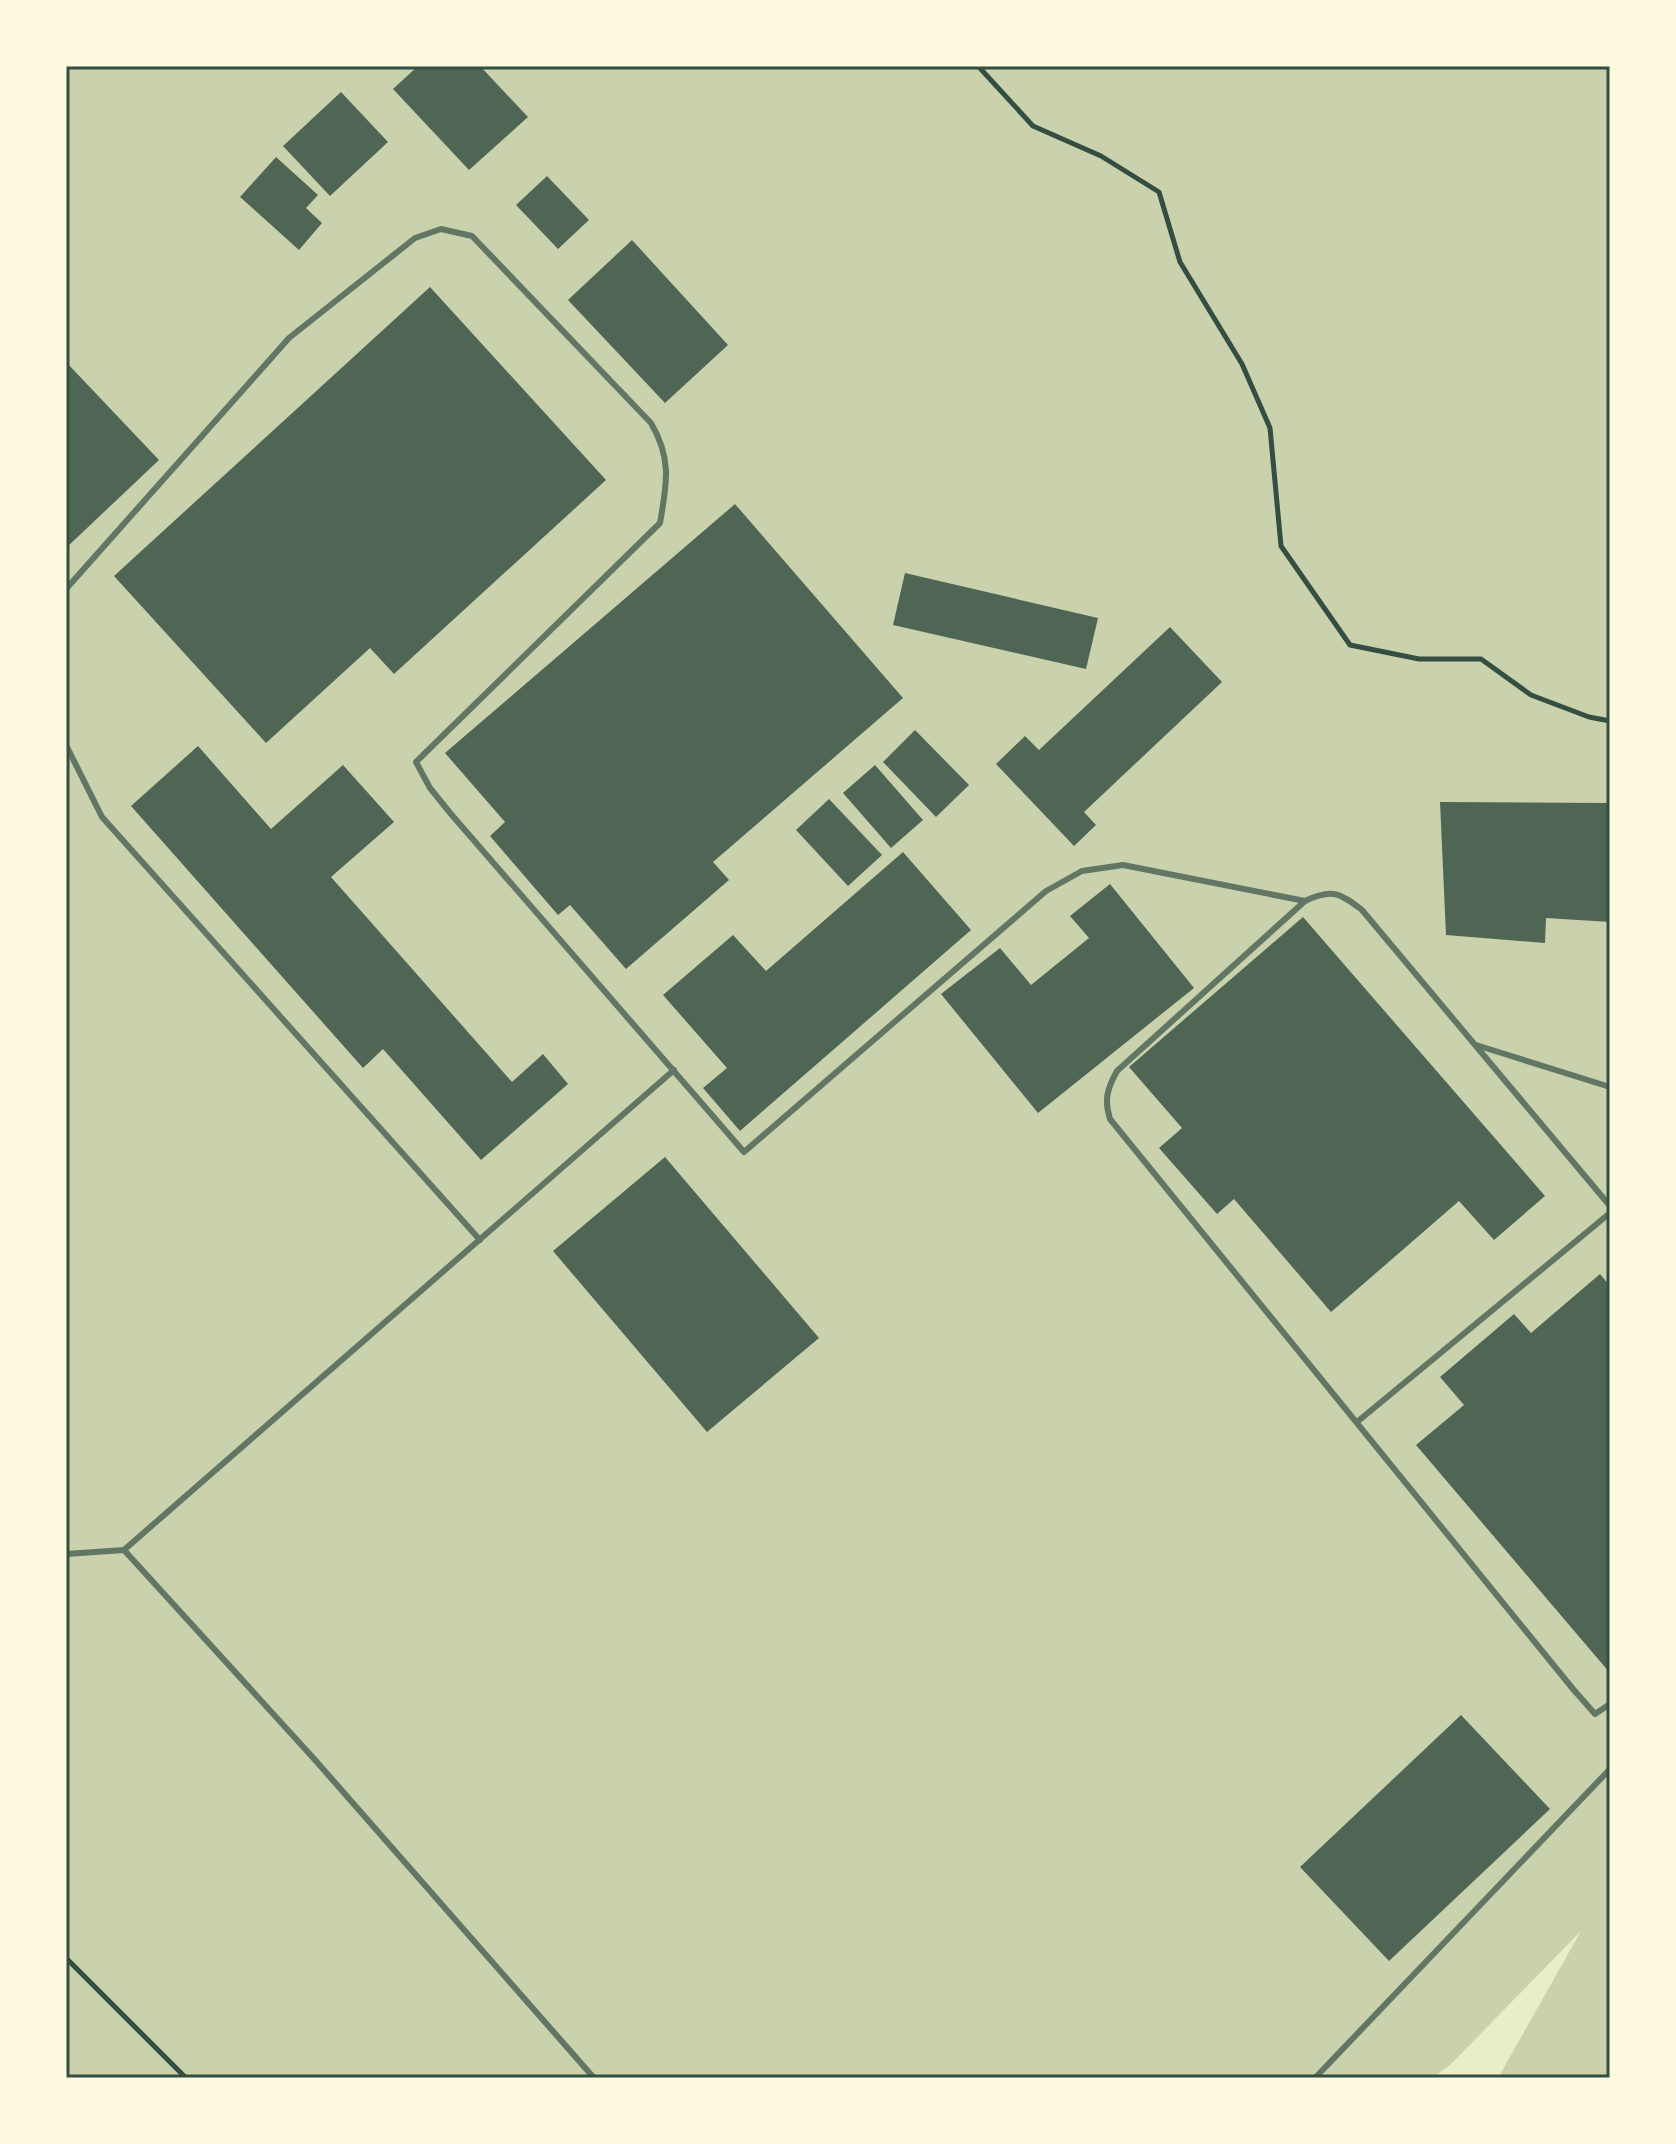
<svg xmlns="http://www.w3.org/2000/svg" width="1676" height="2144" viewBox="0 0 1676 2144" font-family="'Exo 2',sans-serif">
  <rect width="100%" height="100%" fill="#e9edc9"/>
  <path fill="#cad2ad" d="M66,66h1544v2012h-112l83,-147 -131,134 -18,13h-1366z"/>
  <g fill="#4f6655">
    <path d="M418,66h62l48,51 -59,53 -76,-81z"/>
    <path d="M341,92l47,50 -58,54 -47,-50z"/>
    <path d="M276,157l42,38 -12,13 16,15 -23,27 -59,-53z"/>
    <path d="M547,176l42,44 -31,29 -42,-44z"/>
    <path d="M632,240l96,105 -63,58 -97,-103z"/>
    <path d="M430,287l176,193 -212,194 -24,-26 -104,95 -152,-167z"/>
    <path d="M66,362l93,98 -93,88z"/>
    <path d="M735,504l168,194 -190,164 16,18 -103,89 -56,-64 -12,10 -68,-79 15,-14 -60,-69z"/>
    <path d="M905,573l193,45 -12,51 -193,-44z"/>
    <path d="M1170,627l52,55 -138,130 12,13 -22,21 -78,-82 29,-28 14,14z"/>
    <path d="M915,730l54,55 -33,32 -53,-55z"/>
    <path d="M198,746l73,83 72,-64 51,57 -63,55 181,205 31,-28 25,30 -87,76 -98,-111 -20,19 -232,-262z"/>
    <path d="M875,765l48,55 -32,28 -48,-55z"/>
    <path d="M829,799l53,56 -34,31 -52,-56z"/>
    <path d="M1440,802l170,1v119l-64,-4 -1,25 -99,-8z"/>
    <path d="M903,852l68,78 -231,201 -37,-43 24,-20 -64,-73 70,-60 33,36z"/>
    <path d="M1110,884l84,104 -156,125 -97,-119 59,-46 31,37 58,-47 -19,-22z"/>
    <path d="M1303,917l242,279 -51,44 -35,-39 -128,111 -97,-113 -17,15 -58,-66 23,-20 -53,-61z"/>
    <path d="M665,1157l154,181 -112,94 -154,-181z"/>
    <path d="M1600,1274l10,12v387l-194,-228 48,-40 -24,-28 74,-63 17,19z"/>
    <path d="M1461,1715l89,94 -161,152 -89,-94z"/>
  </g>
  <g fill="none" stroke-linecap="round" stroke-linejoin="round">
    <g stroke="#344e41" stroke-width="5">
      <path d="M978,66l55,60 68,30 58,36 21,70 62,102 28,64 11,118 69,99 69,14h62l50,36 58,22 21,4"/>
      <path d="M66,1958l120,120"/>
    </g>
    <g stroke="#617663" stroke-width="6">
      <path d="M66,589l223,-251 126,-100 26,-9 31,7 179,187c21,36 16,60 9,100l-244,239 14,26 21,26 293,338 302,-261 36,-20 41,-6 182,36"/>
      <path d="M66,745l36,72 378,423"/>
      <path d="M1476,1045l134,42"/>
      <path d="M1610,1206l-248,-296c-22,-17 -30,-22 -57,-9l-188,170c-10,18 -13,29 -7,48l463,570 22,25 15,-10"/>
      <path d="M1357,1422l253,-209"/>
      <path d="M124,1550l192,211 278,317"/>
      <path d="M66,1554l58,-4 550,-480"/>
      <path d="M1315,2078l295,-309"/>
    </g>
  </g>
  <rect width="1676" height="2144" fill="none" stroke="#fefae0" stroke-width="136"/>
  <rect x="68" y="68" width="1540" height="2008" fill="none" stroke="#344e41" stroke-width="3"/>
</svg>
